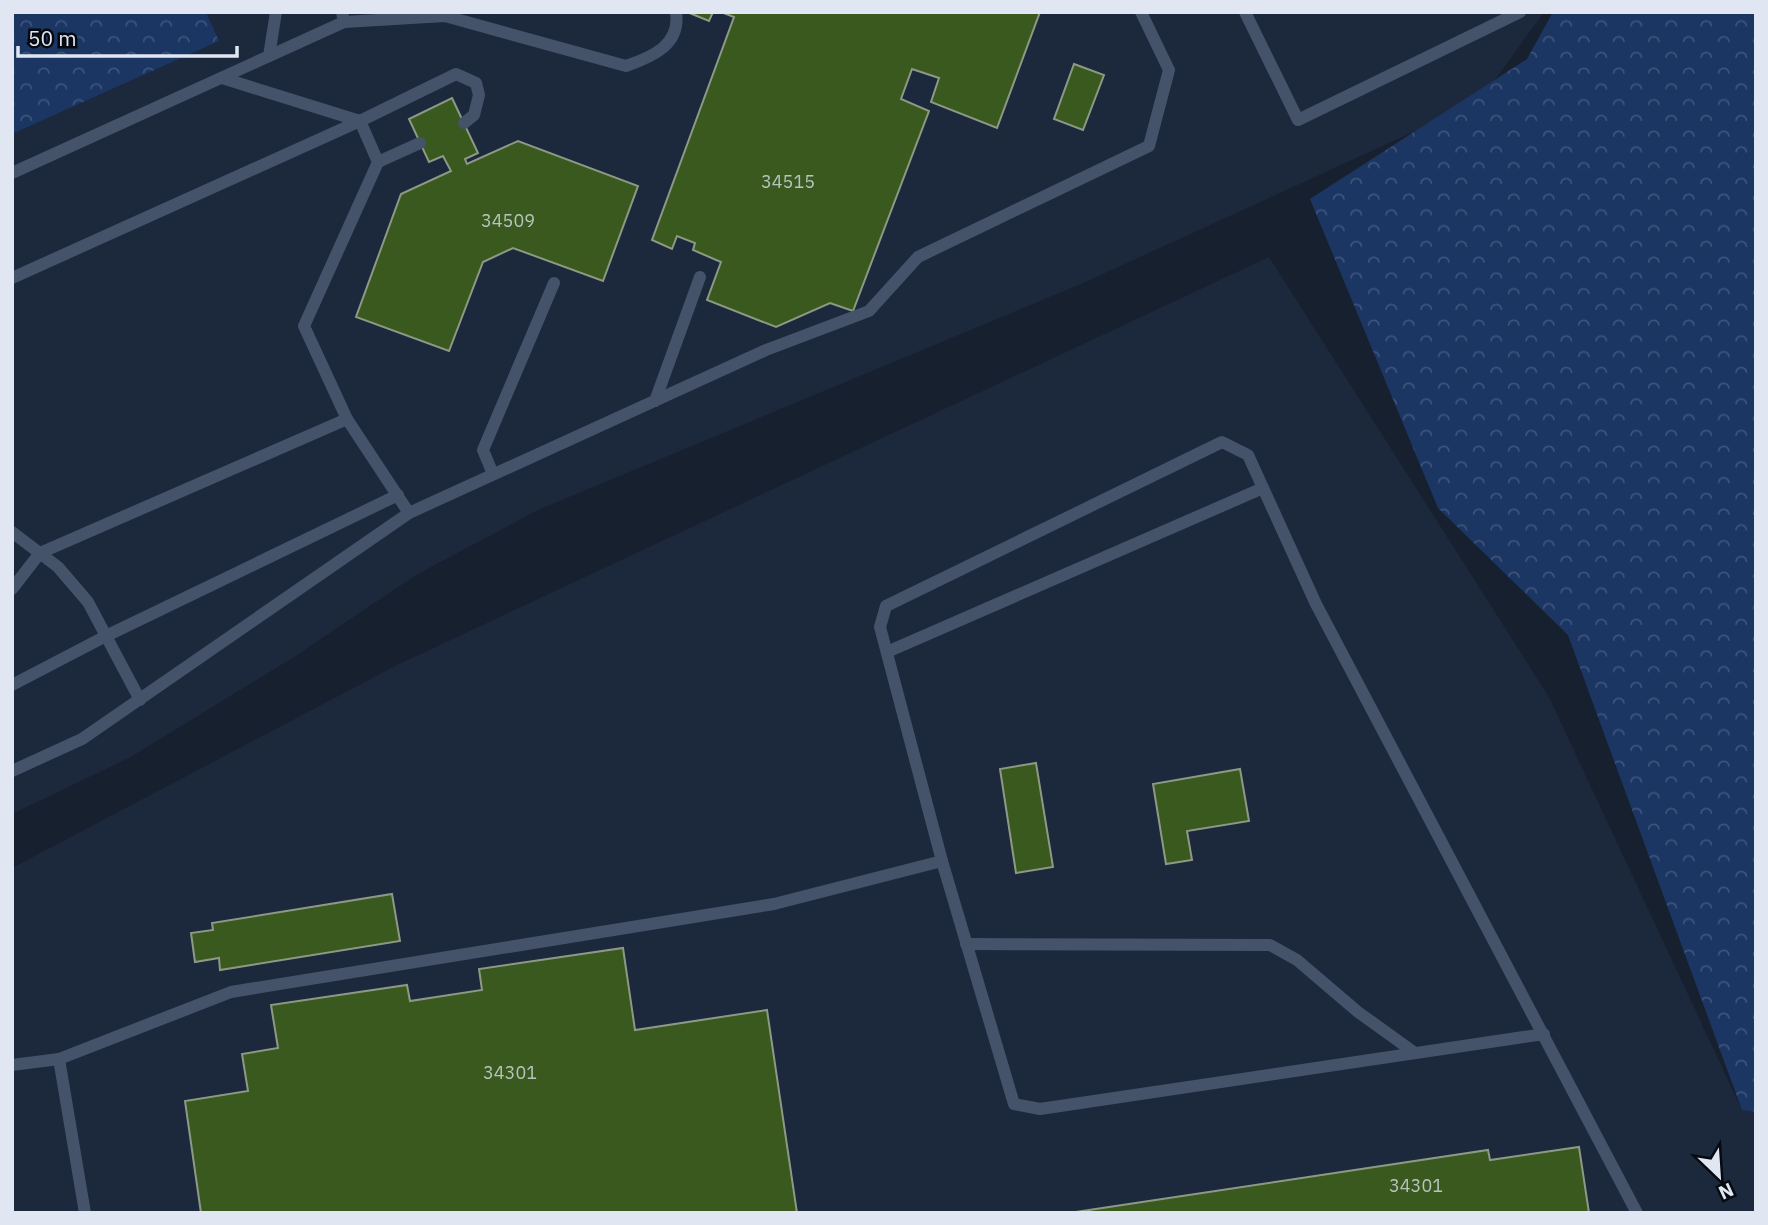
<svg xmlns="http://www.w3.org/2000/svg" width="1768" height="1225" viewBox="0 0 1768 1225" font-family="'IBM Plex Sans',sans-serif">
  <defs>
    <pattern id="forest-crowns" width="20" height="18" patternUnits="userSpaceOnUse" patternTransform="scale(1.75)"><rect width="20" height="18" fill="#1c3664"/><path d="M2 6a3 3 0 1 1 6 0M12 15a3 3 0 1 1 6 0" fill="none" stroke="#3d537b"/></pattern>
  </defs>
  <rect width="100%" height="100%" fill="#17202f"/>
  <g fill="#1c283c">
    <path d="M206,12h1338l-65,90 -398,182 -543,226 -122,65 -122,82 -165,101 -117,56v-680l207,-93z"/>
    <path d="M1269,257l280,440 193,413 14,2v101h-1744v-345l385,-203z"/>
  </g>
  <g fill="url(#forest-crowns)">
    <path d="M12,12h194l13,29 -207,93z"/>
    <path d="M1553,12h203v1100l-14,-2 -174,-475 -130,-127 -128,-309 217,-140z"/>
  </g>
  <g fill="#39591f" stroke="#8d9985" stroke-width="2">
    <path d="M687,12h26l-4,9z"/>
    <path d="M721,12h319l-43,116 -66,-26 8,-24 -27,-9 -11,30 28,12 -76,200 -23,-8 -54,24 -69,-27 14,-38 -28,-12 2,-7 -18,-7 -5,13 -20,-9 82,-223z"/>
    <path d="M1074,64l30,11 -21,55 -29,-11z"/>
    <path d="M452,98l26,55 -13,6 2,5 51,-23 120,45 -35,95 -90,-33 -30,14 -34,89 -93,-34 45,-123 50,-23 -8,-15 -14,6 -20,-43z"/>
    <path d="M1036,763l17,104 -37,6 -16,-104z"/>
    <path d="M1240,769l9,52 -62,10 5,29 -26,4 -13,-80z"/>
    <path d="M392,894l8,47 -180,29 -1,-12 -24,4 -4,-29 22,-3 -1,-7z"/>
    <path d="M623,948l12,82 132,-20 30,203h-596l-16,-112 63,-10 -6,-37 36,-6 -7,-43 136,-20 3,16 72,-11 -3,-21z"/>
    <path d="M1579,1147l10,66h-520l419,-63 2,10z"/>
  </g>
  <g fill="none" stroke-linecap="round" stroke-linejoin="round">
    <g stroke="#45536a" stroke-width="12">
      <path d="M1245,12l53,108 222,-108"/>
      <path d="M344,22l101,-6 181,50c26,-9 55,-21 50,-54"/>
      <path d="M269,56l7,-44"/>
      <path d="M222,78l138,43 18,41 -74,164 43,93 62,94"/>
      <path d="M378,162l42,-19"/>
      <path d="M12,173l332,-151 -2,-10"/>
      <path d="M12,278l348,-157 96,-47 20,9 3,12 -5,20 -10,8"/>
      <path d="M655,401l45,-124"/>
      <path d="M493,474l-10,-24 71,-167"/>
      <path d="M12,532l46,35 30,35 52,98"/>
      <path d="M12,589l28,-36 307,-134"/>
      <path d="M887,652l376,-164"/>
      <path d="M12,685l94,-49 292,-141"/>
      <path d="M12,771l70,-32 327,-226 357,-163 103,-39 49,-54 231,-111 20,-76 -28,-58"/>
      <path d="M966,944l304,1 27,15 61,52 57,41"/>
      <path d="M1544,1034l-504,75 -26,-5 -72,-243 -62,-234 6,-21 336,-164 26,13 68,149 321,609"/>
      <path d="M59,1059l26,154"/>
      <path d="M12,1065l47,-6 172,-67 543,-88 168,-43"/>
    </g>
  </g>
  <g text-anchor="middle" stroke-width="7" stroke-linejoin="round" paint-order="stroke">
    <g font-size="18" fill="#b7c4bd">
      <text x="788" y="188">34515</text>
      <text x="508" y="227">34509</text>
      <text x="510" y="1079">34301</text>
      <text x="1416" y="1192">34301</text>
    </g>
  </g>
  <rect width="1768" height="1225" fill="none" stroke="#e1e7f2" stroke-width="28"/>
  <g transform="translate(1719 1176) rotate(155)" stroke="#060a10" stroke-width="5" paint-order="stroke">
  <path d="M0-5L12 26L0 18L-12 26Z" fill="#e1e7f2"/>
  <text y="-10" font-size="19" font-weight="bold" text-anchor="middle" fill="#e1e7f2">N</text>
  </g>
  <path d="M18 46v10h219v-10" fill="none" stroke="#e1e7f2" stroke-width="3.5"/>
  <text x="28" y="46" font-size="21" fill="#e1e7f2" stroke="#060a10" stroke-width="5" paint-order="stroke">50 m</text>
</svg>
